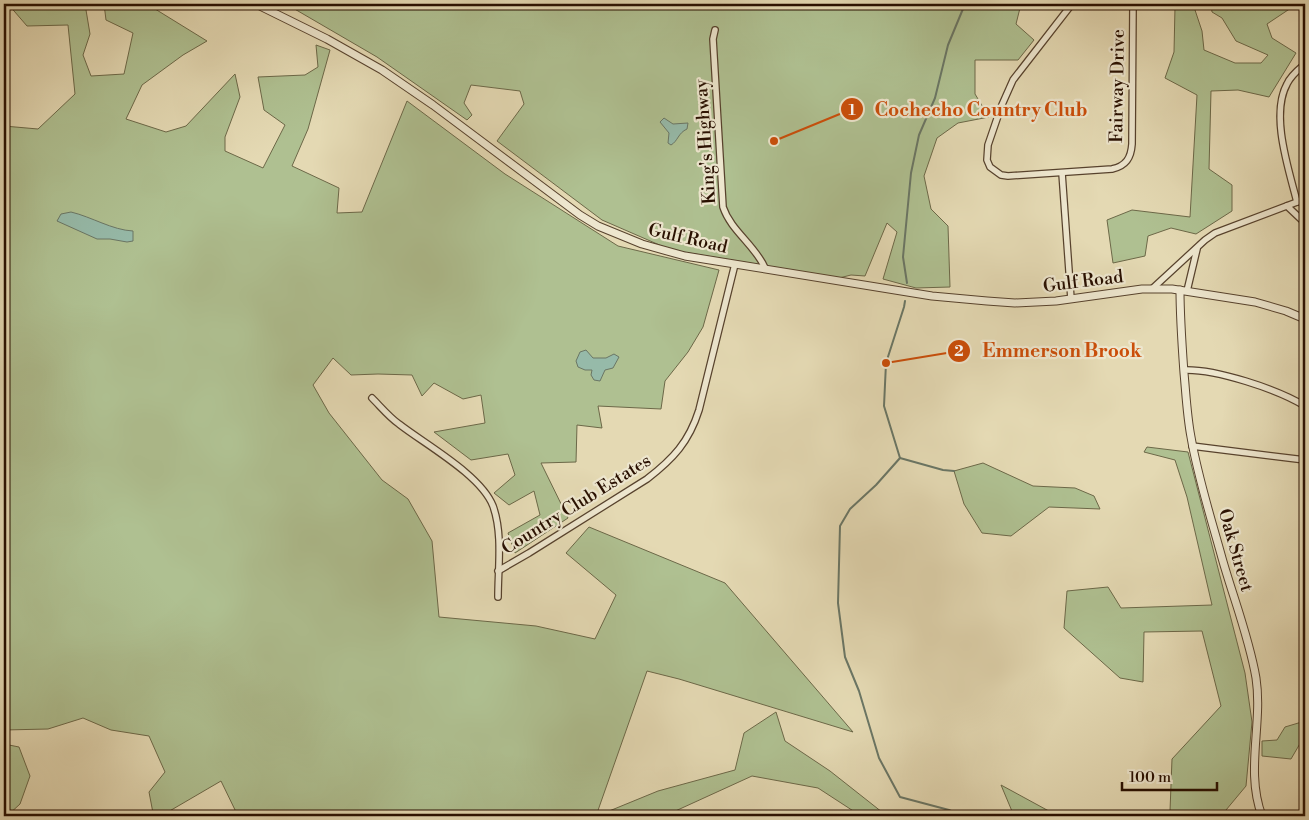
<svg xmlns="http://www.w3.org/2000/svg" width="1309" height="820" viewBox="0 0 1309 820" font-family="'Libre Bodoni',serif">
  <rect width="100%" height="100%" fill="#e4d9b3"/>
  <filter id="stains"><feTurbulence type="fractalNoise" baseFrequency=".004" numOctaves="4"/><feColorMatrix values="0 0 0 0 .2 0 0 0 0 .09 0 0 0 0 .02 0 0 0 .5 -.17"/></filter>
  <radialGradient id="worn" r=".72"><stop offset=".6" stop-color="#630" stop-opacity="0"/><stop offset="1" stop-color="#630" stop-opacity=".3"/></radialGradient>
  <g fill="#afc091" stroke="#6c6848">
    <path d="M8,4h77l5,30 -7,21 8,21 33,-2 9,-41 -27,-13 -2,-16h43l60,37 -24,14 -41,30 -16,34 40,13 20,-6 49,-52 5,23 -15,40v14l38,17 22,-43 -21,-15 -6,-33 47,-2 13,-8 -2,-22 14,5 -22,79 -16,37 47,22 -2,25 25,-1 45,-111 98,73 113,72 101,24 -16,57 -15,25 -23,29 -4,28 -63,-3 4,22 -25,-3 -1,37 -35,1 27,55 -53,35 -7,-20 32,-18 -6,-24 -25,14 -15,-12 21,-18 -7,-21 -37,6 -37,-28 51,-9 -4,-28 -18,4 -29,-16 -12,13 -10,-21 -34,-1 -27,1 -18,-17 -20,27 16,28 53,67 26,19 24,42 7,76 97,9 59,13 21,-44 -50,-42 23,-26 136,56 128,149 -174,-53 -32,-8 -51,145h-358l-17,-35 -60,35 -7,-2 -4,2h-31l34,-3 -4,-21 16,-20 -16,-36 -38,-6 -28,-12 -35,11 -44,1v-604l34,3 37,-35 -7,-69 -41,1z"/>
    <path d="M286,4h735l-5,20 18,16 -16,20h-43v34l14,23 -31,6 -21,15 -13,38 7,33 17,17 2,61 -34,1 -33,-9 14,-47 -10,-9 -22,53 -14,-1 -12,3 -168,-28 -69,-30 -105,-79 27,-37 -4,-13 -49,-6 -7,18 8,12 -5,5 -90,-63z"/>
    <path d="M1166,4h27l9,27 2,19 31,13h26l7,-8 -32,-14 -14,-23 -10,-6 -1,-8h80v4l-24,16 5,14 24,15 -27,44 -31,-7 -27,1 -2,78 23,16v26l-36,23 -25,-6 -23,8 -3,20 -32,7 -6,-43 25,-10 58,7 7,-122 -32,-17 9,-26 1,-45z"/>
    <path d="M1147,447l41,5 57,221 7,49 -6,64 -25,30h-64l13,-5 2,-52 49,-53 -19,-75 -58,1 -1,50 -23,-4 -56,-50 3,-37 41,-4 13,21 91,-3 -25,-108 -12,-37 -31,-8z"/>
    <path d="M983,463l50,23 42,2 19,8 6,13 -51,-2 -38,29 -29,-3 -18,-29 -10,-33z"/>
    <path d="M776,712l9,29 45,30 57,45h-26l-43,-28 -66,-12 -81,37 -15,3h-59l61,-25 77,-21 9,-37z"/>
    <path d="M1305,721v14l-14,24 -29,-3v-15l15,-1 8,-13z"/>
    <path d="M4,744l15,3 11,29 -10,28 -13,12h-3z"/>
    <path d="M1001,785l57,31h3h-47z"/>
  </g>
  <g fill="#96baa9" stroke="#6a7665">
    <path d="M664,118l9,6 15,-1 -1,6c-9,4 -9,12 -16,16l-3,-2 1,-10 -9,-11z"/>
    <path d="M71,212c21,5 41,18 62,19v10l-6,1 -17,-3h-13l-40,-18 4,-7z"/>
    <path d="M586,350l7,8h13l8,-4 5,3 -6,11 -8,2 -5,11 -6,-1 -3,-5 1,-5h-7l-7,-3 -2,-6 4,-9z"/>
  </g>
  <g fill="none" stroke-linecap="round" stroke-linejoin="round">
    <g stroke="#6a7665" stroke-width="2">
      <path d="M907,283l-4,-26 8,-84 8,-38 16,-37 13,-53 17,-41"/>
      <path d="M900,458l-24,27 -26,24 -10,17 -2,77 7,54 14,34 20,67 21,39 49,13 13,6"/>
      <path d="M900,458l-16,-52 2,-43 18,-56 1,-6"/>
      <path d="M900,458l43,12 11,1"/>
    </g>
    <g stroke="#57422d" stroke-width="8">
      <g id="minor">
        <path d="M1072,4l-59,76 -12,27 -13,38 -1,15 3,7 11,8 7,1 104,-7c14,-3 19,-11 20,-25l1,-140"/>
        <path d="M715,30l-2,9 10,168c8,24 32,38 42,61"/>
        <path d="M1062,173l9,126"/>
        <path d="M1297,202c-8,-32 -27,-87 -10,-118 4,-9 11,-14 18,-20"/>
        <path d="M1287,206l18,17"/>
        <path d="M1153,288l52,-48 10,-7 90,-34"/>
        <path d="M1187,291l10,-42"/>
        <path d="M1184,370c32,-1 93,19 121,36"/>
        <path d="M372,398c9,9 17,19 27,26 27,21 82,51 94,82 10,28 5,62 5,91"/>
        <path d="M1192,446l113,14"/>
        <path d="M498,571l31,-18 118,-74c26,-20 42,-37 52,-69l36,-146"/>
      </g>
    </g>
    <g stroke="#57422d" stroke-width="9">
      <g id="tertiary">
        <path d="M256,4l71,35 55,31 51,35 147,110 18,11 44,18 43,12 247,40 55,5 28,2 41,-2 86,-12h30l83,13 31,9 19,8"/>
        <path d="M1180,290c0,28 2,55 4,83 2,21 3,43 7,64 7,41 20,81 31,121 11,39 27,79 34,120 7,46 -11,93 6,138"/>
      </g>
    </g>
    <use href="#minor" stroke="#ede6ce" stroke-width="5.5"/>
    <use href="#tertiary" stroke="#ede6ce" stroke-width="7"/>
  </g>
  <g text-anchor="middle" stroke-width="4.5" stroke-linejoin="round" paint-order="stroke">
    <g font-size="18" fill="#280f00" stroke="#ede6ce">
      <text transform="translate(1117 86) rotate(-89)" y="6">Fairway Drive</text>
      <text transform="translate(705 142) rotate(-94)" y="6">King's Highway</text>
      <text transform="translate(688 238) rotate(13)" y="6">Gulf Road</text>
      <text transform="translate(1083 281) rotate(-7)" y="6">Gulf Road</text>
      <text transform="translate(576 504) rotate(-32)" y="6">Country Club Estates</text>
      <text transform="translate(1236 550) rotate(74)" y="6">Oak Street</text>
    </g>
  </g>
  <path fill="none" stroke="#cb4e0a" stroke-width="2" d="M774 141L852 109M886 363L959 351"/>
  <g fill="#cb4e0a" stroke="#ede6ce" stroke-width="2">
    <circle cx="774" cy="141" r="5"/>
    <circle cx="886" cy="363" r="5"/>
    <circle cx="852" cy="109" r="12"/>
    <circle cx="959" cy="351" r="12"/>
  </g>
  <g font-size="15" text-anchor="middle" font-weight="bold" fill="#fff">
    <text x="852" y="115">1</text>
    <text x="959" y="356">2</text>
  </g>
  <g font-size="19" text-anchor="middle" font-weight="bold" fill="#cb4e0a" stroke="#ede6ce" stroke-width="4.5" stroke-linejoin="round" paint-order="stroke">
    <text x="981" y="116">Cochecho Country Club</text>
    <text x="1062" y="357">Emmerson Brook</text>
  </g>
  <rect width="1309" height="820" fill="none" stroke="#e4d9b3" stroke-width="20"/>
  <rect x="5" y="5" width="1299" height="810" fill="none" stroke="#280f00" stroke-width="2.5"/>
  <rect x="10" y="10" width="1289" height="800" fill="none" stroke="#280f00"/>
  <path d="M1122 782v8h95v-8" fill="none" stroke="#280f00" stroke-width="2.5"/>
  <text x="1129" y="782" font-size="15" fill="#280f00" stroke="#ede6ce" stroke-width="4" paint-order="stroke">100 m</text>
  <rect width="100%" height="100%" filter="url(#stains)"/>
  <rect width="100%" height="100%" fill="url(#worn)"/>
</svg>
